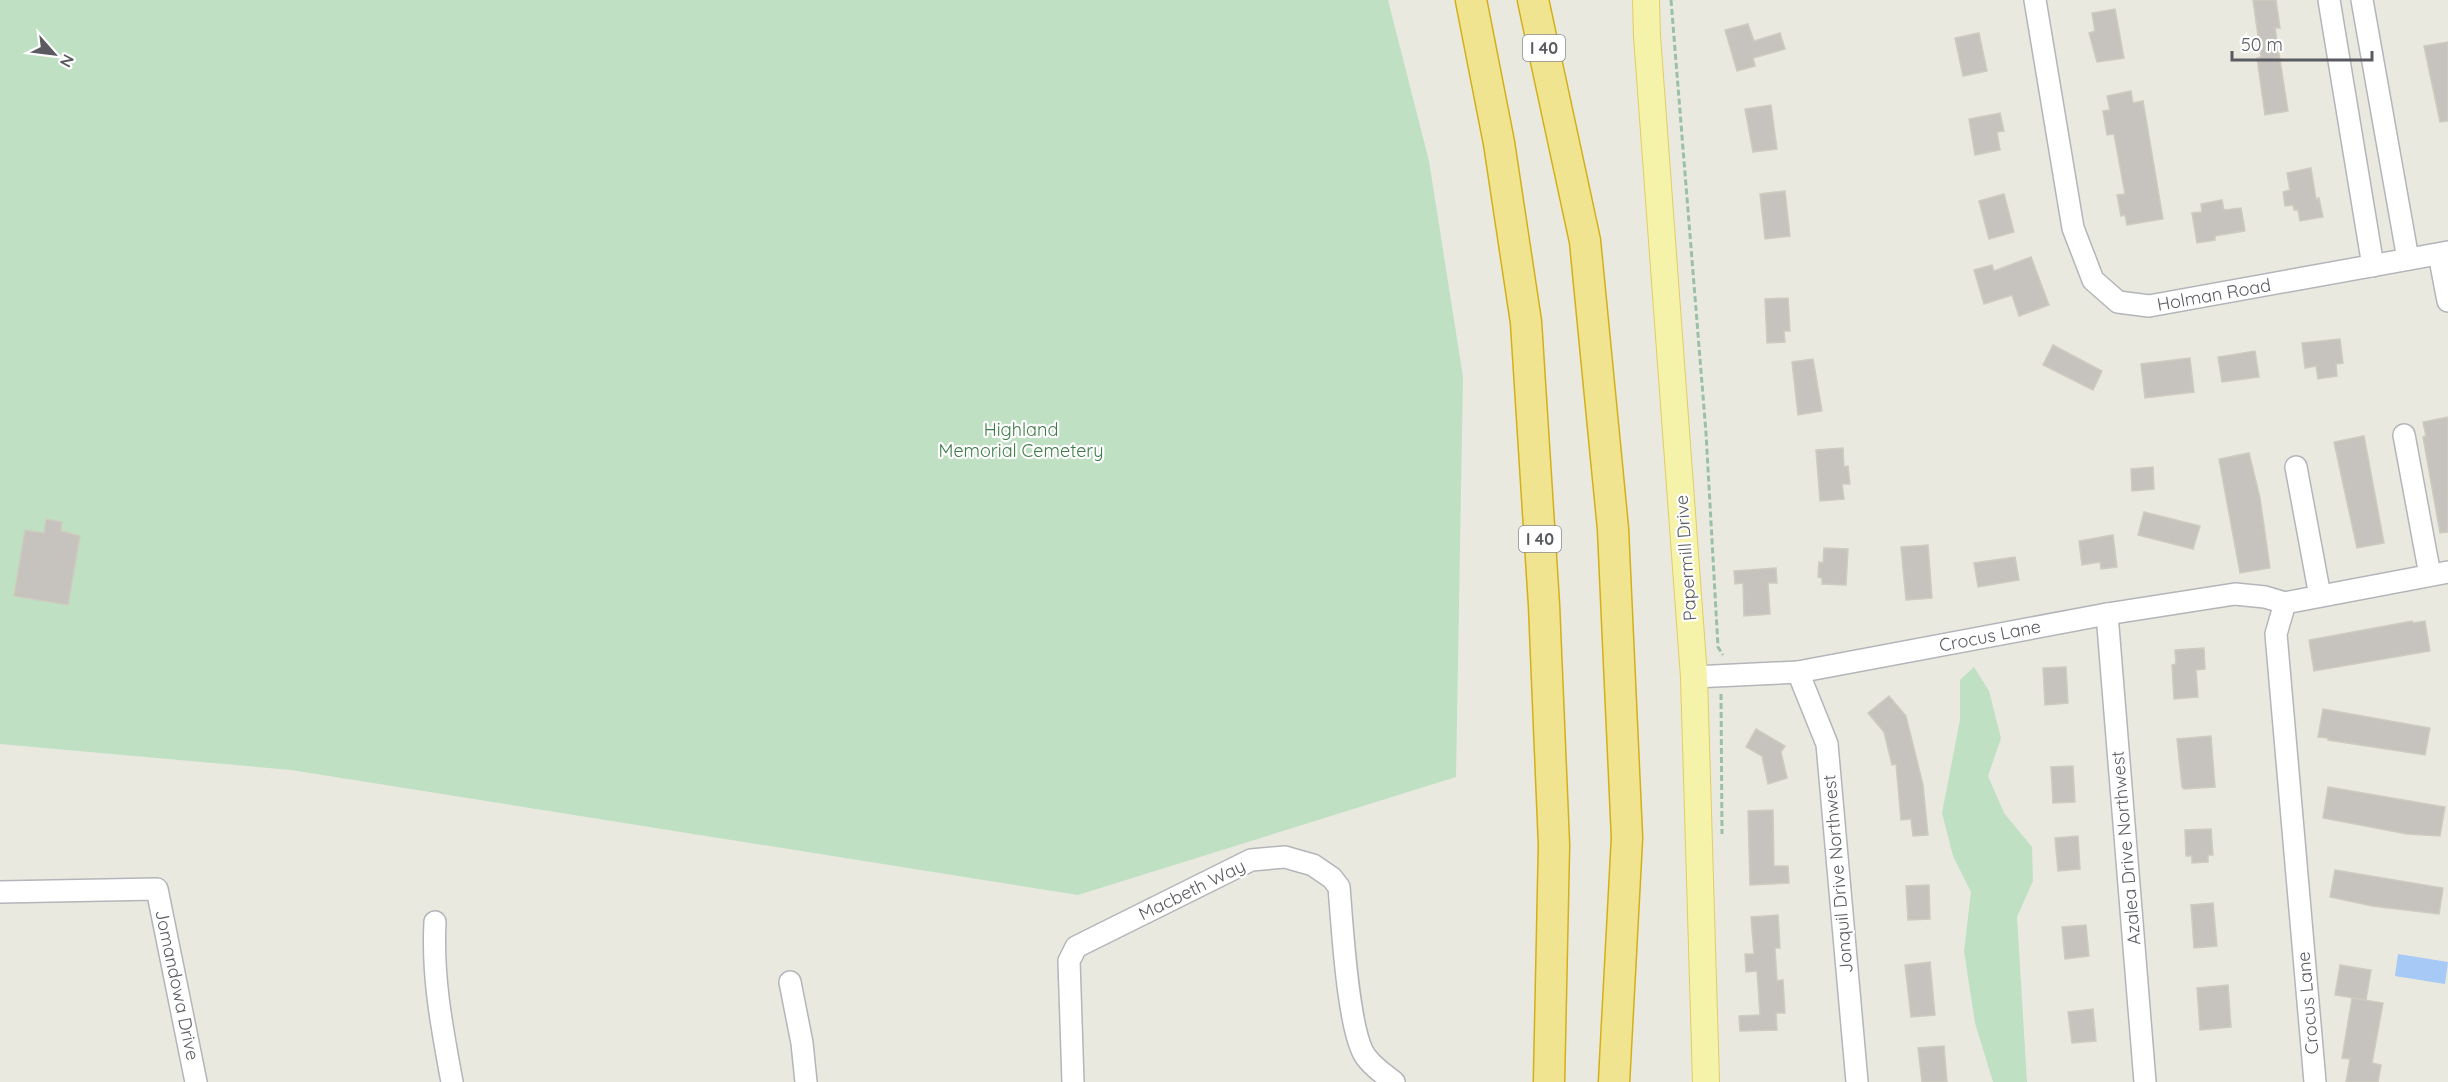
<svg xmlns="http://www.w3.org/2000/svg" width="2448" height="1082" viewBox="0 0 2448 1082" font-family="Quicksand,sans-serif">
  <rect width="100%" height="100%" fill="#eae9e0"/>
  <g fill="#bfe0c3">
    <path d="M0,0h1388l41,161 34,216 -7,400 -378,118 -787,-125 -291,-26z"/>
    <path d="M1974,667l15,24 12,47 -13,38 16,37 28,34 1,34 -16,36 10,165h-34l-18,-59 -11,-72 7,-59 -18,-36 -11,-43 18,-93v-40z"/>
  </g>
  <path fill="#a6c9f5" d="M2398,954l50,8 -3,22 -50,-8z"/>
  <g fill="#c6c3be" stroke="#cecbbf" stroke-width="1.5">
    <path d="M2253,0h23l4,28h-5l13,83 -23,4 -8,-57 4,-1z"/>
    <path d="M2115,9l9,49 -27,4 -8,-29 6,-2 -3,-18z"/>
    <path d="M1748,24l6,17 26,-8 5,16 -32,9 2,8 -18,5 -12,-41z"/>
    <path d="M1979,33l8,38 -24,5 -8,-38z"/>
    <path d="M2448,42v79l-8,1 -16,-76z"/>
    <path d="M2131,91l2,12 10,-2 20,118 -36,6 -2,-10 -4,1 -4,-21 8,-1 -11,-60 -7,1 -4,-24 7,-1 -3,-14z"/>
    <path d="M1771,105l6,44 -24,3 -8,-43z"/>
    <path d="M2000,113l4,18 -7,1 3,18 -25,5 -6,-36z"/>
    <path d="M2311,168l5,31 3,-1 4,19 -23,4 -2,-11h-4l-1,-5 -8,1 -2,-14 7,-2 -3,-17z"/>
    <path d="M1785,191l5,45 -25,3 -5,-45z"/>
    <path d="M2004,194l10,38 -25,7 -10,-38z"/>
    <path d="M2222,200l2,10 17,-2 4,23 -30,5v4l-18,3 -5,-30 10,-1 -1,-8z"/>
    <path d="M2031,257l18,48 -30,11 -7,-21 -28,9 -10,-34 18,-5 2,6z"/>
    <path d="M1788,298l2,33h-6l1,11 -18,1 -2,-44z"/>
    <path d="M2340,339l3,24 -7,1 1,12 -19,3 -2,-13 -11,2 -3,-25z"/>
    <path d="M2053,345l49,26 -9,19 -50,-25z"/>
    <path d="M2255,351l4,26 -37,5 -4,-25z"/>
    <path d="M2190,358l4,34 -49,6 -4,-34z"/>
    <path d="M1813,359l9,52 -24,4 -6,-53z"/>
    <path d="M2448,417v115l-8,1 -17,-96 3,-1 -3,-14z"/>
    <path d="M2364,436l20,107 -27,5 -23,-106z"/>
    <path d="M1843,448l1,19 4,-1 2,18h-8l2,15 -24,2 -4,-51z"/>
    <path d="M2249,453l11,45 10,70 -30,5 -21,-114z"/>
    <path d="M2153,467l1,22 -22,2 -1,-22z"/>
    <path d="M2144,512l56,14 -7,23 -55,-14z"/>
    <path d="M46,519l16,3 -1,9 19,5 -12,69 -54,-9 11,-66 19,3z"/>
    <path d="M2113,535l4,32 -16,2 -1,-7 -18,3 -3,-24z"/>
    <path d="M1928,545l4,53 -26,2 -5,-53z"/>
    <path d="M1824,548l24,1 -2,36 -24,-1v-6l-4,-1 1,-15 4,1z"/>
    <path d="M2015,557l4,23 -41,7 -4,-24z"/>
    <path d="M1776,568l1,15h-9l2,31 -26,2 -1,-33 -8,1 -1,-13z"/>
    <path d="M2412,621l1,2 12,-2 5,30 -116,20 -5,-31z"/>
    <path d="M2204,648l1,21 -9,1 2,27 -24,2 -2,-34 4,-1 -1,-14z"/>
    <path d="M2066,667l2,36 -23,2 -2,-37z"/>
    <path d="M1889,696l17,20 17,69 5,50 -15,1 -2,-17 -10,1 -5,-56 -4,1 -8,-33 -16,-19z"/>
    <path d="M2323,709l107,19 -5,27 -97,-15v-2l-10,-1z"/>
    <path d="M1756,729l29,17 -4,6 6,26 -19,6 -6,-28 -16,-9z"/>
    <path d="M2211,736l4,51 -31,2 -2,-2 -5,-48z"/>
    <path d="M2073,766l2,36 -22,1 -2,-36z"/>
    <path d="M2328,787l117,20 -5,29 -33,-2 -84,-16z"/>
    <path d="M1773,810l1,56h14l1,17 -39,2 -2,-74z"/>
    <path d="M2211,829l2,26h-5v7l-16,1v-7h-6l-1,-26z"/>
    <path d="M2078,836l2,33 -22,2 -3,-33z"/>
    <path d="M2335,870l108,18 -4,26 -67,-8 -42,-9z"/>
    <path d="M1929,885l1,34 -22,1 -2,-34z"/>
    <path d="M2213,903l4,43 -23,2 -3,-43z"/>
    <path d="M1778,915l2,33h-5l2,33 6,-1 2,33h-9l1,17 -37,1 -1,-15 21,-1 -3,-44 -11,1 -1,-18h9l-3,-37z"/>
    <path d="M2086,925l3,31 -24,3 -3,-32z"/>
    <path d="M1930,962l5,53 -24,2 -6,-52z"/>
    <path d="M2340,965l31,5 -5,30 -31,-5z"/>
    <path d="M2228,985l3,42 -31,3 -3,-42z"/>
    <path d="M2352,998l31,5 -11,60 9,2 -3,17h-32l4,-23 -8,-1z"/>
    <path d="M2093,1009l3,32 -24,2 -4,-31z"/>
    <path d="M1944,1046l3,36h-25l-4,-34z"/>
  </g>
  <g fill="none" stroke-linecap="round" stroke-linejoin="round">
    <g stroke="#b3b5ba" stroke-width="24">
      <g id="minor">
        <path d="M2035,0l38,228 20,52 25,22 31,4 299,-54"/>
        <path d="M2329,0l44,266"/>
        <path d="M2362,0l46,259"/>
        <path d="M2439,254l9,47"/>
        <path d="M2404,435l26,140"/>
        <path d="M2296,467l24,129"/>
        <path d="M2285,603l-9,31 39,448"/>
        <path d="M2107,614l38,468"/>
        <path d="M1798,672l29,72 30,338"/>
        <path d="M1694,677l104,-5 309,-58 128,-20 30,3 20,6 163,-31"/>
        <path d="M0,892l157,-3 39,193"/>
        <path d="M435,922c-3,55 7,106 17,160"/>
        <path d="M790,982l12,61 4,39"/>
        <path d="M1073,1082l-4,-121 7,-14 175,-87 34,-3 28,8 19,13 7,9c3,35 9,147 27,170 7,10 19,18 28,25"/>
      </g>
    </g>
    <g stroke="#e1cd63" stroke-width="28">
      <path id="major" d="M1646,0l1,36 47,641 12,405"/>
    </g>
    <g stroke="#d3b018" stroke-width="33">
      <g id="highway">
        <path d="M1471,0l28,143 27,179 18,283 10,240 -5,237"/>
        <path d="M1533,0l52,241 28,288 14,309 -13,244"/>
      </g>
    </g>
    <g stroke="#9ac0a9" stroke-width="3" stroke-dasharray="6 3" stroke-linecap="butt">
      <path d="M1671,0l35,433 12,214 5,8"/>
      <path d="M1721,694l1,140"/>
    </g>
    <use href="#minor" stroke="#fff" stroke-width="21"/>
    <use href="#major" stroke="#f5f3aa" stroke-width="26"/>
    <use href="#highway" stroke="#f1e491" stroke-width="30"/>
  </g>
  <g text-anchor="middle" stroke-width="4.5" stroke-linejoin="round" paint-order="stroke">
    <g fill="#fff" stroke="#8b8c90" stroke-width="1.5">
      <rect x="1523" y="35" width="42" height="26" rx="4.5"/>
      <rect x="1519" y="526" width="42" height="26" rx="4.5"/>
    </g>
    <g font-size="16" font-weight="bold" fill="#595b60">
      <text x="1544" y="54">I 40</text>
      <text x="1540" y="545">I 40</text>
    </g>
    <g font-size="18" fill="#595b60" stroke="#fff">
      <text transform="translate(2214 295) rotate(-10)" y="6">Holman Road</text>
      <text transform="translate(1686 558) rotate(-94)" y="6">Papermill Drive</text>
      <text transform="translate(1990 636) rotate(-11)" y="6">Crocus Lane</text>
      <text transform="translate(2126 848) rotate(-95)" y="6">Azalea Drive Northwest</text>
      <text transform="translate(1838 874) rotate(-95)" y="6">Jonquil Drive Northwest</text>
      <text transform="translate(1192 890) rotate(-26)" y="6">Macbeth Way</text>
      <text transform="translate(177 985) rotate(78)" y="6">Jomandowa Drive</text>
      <text transform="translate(2308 1003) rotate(-95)" y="6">Crocus Lane</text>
    </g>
    <g font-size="18" fill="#3c7c47" stroke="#fff">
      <text x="1021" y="436">Highland<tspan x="1021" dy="21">Memorial Cemetery</tspan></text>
    </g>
  </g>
  <g transform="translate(54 54) rotate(118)" stroke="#ffffff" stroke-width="4.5" paint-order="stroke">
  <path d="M0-4.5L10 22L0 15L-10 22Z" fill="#595b60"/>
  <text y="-9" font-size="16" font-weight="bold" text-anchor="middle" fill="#595b60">N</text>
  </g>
  <path d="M2232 51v9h140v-9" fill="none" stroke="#595b60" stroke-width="3"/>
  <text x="2241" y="51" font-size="18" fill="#595b60" stroke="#ffffff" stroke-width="4.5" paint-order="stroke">50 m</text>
</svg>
